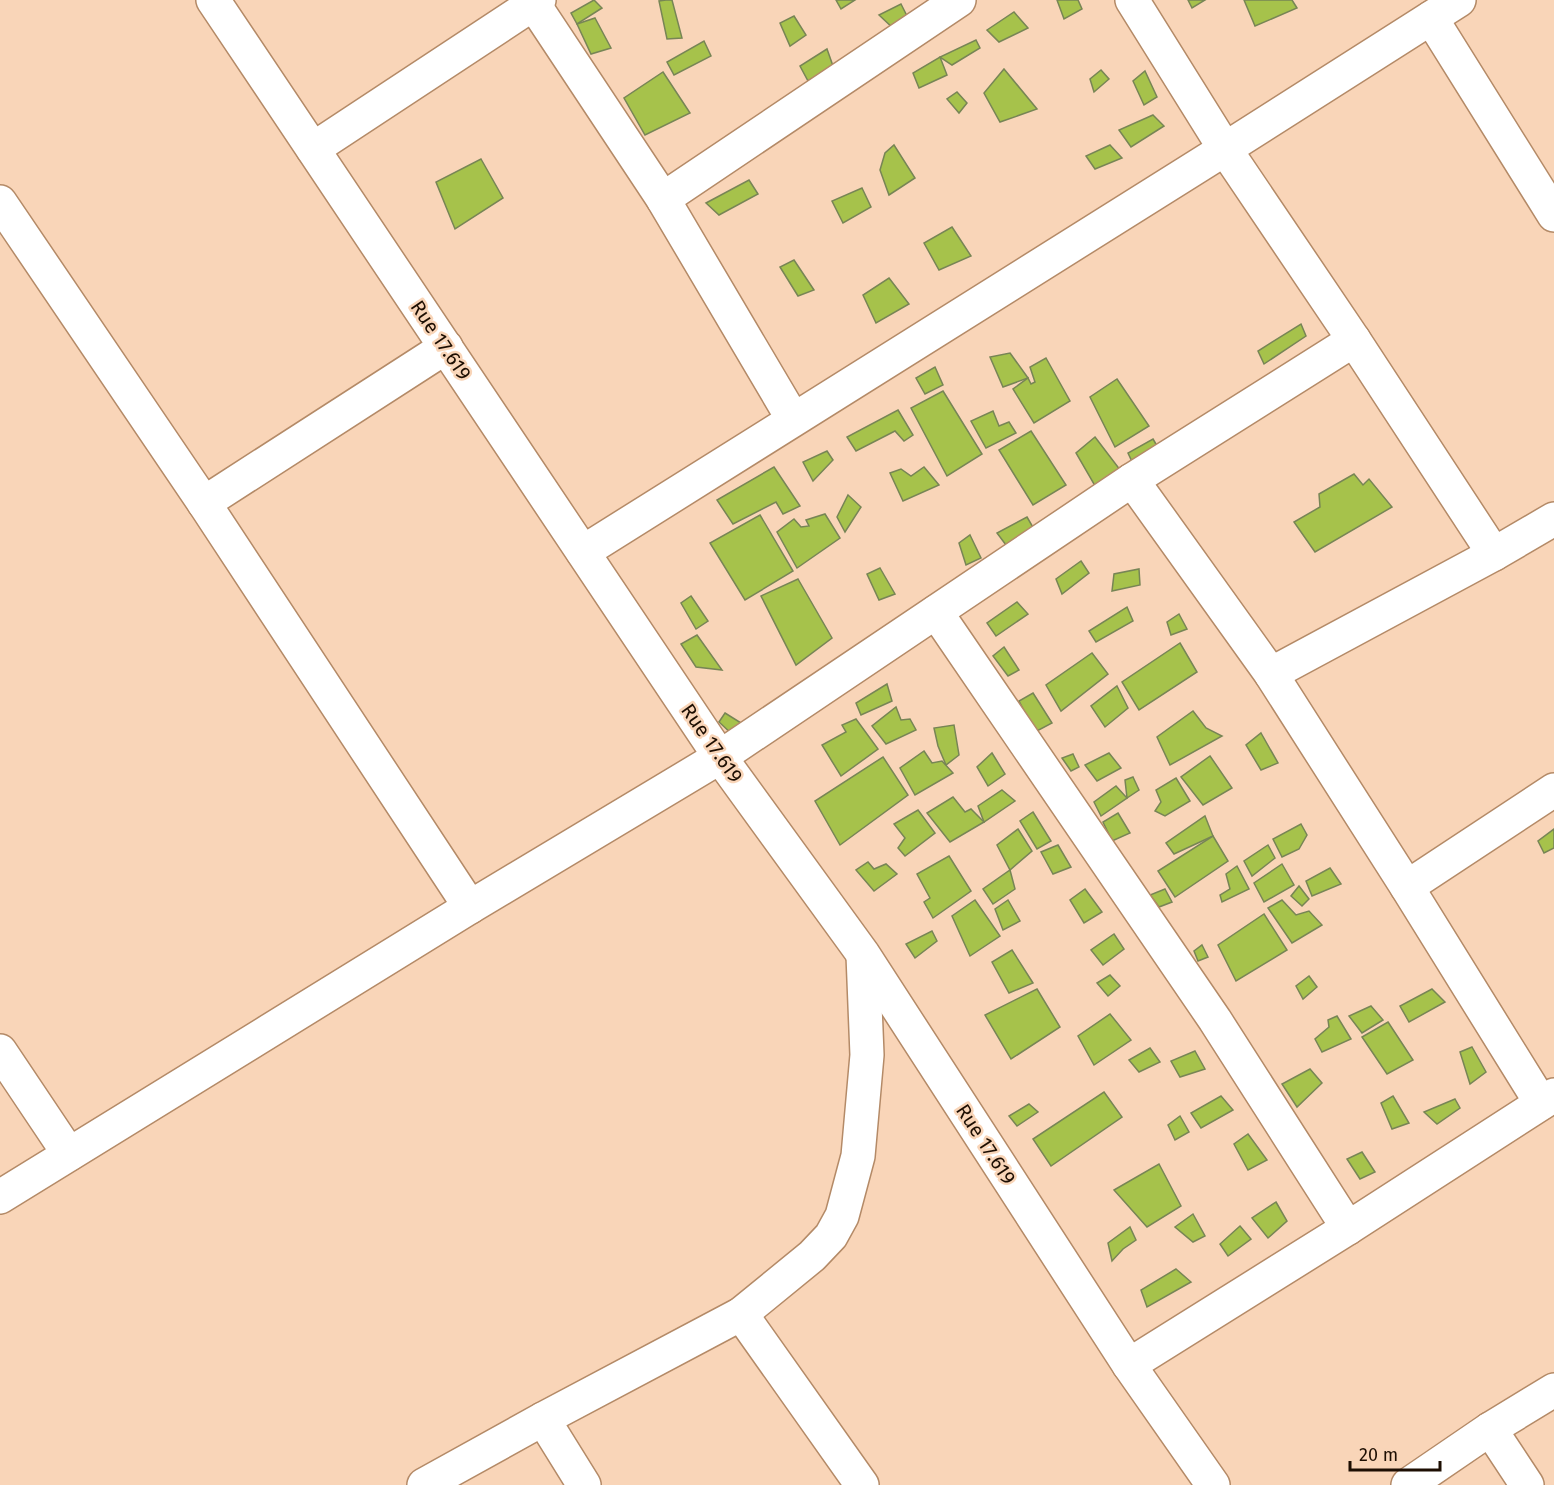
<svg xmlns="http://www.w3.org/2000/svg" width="1554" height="1485" viewBox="0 0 1554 1485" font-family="'Fira Sans',sans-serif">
  <rect width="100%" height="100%" fill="#f9d5b8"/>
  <g fill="#a6c24b" stroke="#778555" stroke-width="1.5">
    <path d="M594,0l8,8 -25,16 -6,-11z"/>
    <path d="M666,0h6l10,38 -15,1 -8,-38z"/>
    <path d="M836,0h19l-14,9z"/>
    <path d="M1057,0h21l4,9 -18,10z"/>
    <path d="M1188,0h17l-13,8z"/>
    <path d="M1244,0h48l5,8 -42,18z"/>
    <path d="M901,4l8,16 -15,9 -15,-14z"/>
    <path d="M1014,12l14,16 -29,14 -12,-12z"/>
    <path d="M794,16l12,19 -16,11 -10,-23z"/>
    <path d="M595,18l16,30 -20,6 -14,-30z"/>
    <path d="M976,40l4,8 -28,17 -12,-8z"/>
    <path d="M704,41l7,15 -37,19 -7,-13z"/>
    <path d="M827,49l6,17 -25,15 -8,-15z"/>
    <path d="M940,57l7,18 -28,13 -6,-15z"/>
    <path d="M1004,69l33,40 -37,13 -16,-29z"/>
    <path d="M1101,70l8,9 -15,13 -4,-13z"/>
    <path d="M1145,71l12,26 -13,8 -11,-24z"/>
    <path d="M663,72l27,41 -45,22 -21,-37z"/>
    <path d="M957,92l10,11 -8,10 -12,-14z"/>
    <path d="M1153,115l11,11 -33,21 -12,-17z"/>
    <path d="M894,145l21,33 -26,17 -9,-25 5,-17z"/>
    <path d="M1110,145l12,13 -27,11 -9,-13z"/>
    <path d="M481,159l22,39 -48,31 -19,-47z"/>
    <path d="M749,180l9,14 -39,21 -13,-12z"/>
    <path d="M862,188l9,19 -28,16 -11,-22z"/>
    <path d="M952,227l19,29 -32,14 -15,-27z"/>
    <path d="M794,260l20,30 -16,6 -18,-29z"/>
    <path d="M889,278l20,26 -33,19 -13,-28z"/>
    <path d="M1301,324l5,12 -42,28 -6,-13z"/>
    <path d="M1010,353l18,25 -25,9 -13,-30z"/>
    <path d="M1046,358l24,43 -36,22 -21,-34 15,-11 3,6 4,-2 -5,-15z"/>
    <path d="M935,367l8,18 -18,9 -9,-16z"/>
    <path d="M1117,379l32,47 -34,21 -25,-50z"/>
    <path d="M943,391l39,63 -35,22 -36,-68z"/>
    <path d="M898,410l15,25 -9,6 -9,-10 -39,20 -9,-14z"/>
    <path d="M993,411l6,15 10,-4 7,11 -30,15 -15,-27z"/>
    <path d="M1031,431l35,54 -33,20 -34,-55z"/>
    <path d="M1095,437l29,38 -26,16 -22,-38z"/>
    <path d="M1153,439l7,12 -26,15 -6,-13z"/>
    <path d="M827,451l6,9 -20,21 -10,-19z"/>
    <path d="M774,467l26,39 -17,8 -7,-12 -43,22 -16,-24z"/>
    <path d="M924,467l15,18 -36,16 -13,-28 11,-4 10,7z"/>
    <path d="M1354,474l9,11 6,-6 23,28 -77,45 -21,-30 26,-15 -1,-13z"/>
    <path d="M848,495l13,12 -16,25 -8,-15z"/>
    <path d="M825,514l15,24 -43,30 -20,-36 17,-13 7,8 8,-1 -3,-6z"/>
    <path d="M760,515l33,56 -48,29 -35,-57z"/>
    <path d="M1027,517l7,12 -28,16 -9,-12z"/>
    <path d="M970,535l11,23 -15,7 -7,-22z"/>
    <path d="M1081,561l8,12 -27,21 -6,-15z"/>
    <path d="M880,568l15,26 -16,6 -12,-26z"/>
    <path d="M1139,569l1,16 -28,6 2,-17z"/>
    <path d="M798,579l34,59 -36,27 -35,-69z"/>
    <path d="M691,596l17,25 -12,8 -15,-26z"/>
    <path d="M1017,602l11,12 -32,22 -9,-13z"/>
    <path d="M1127,607l6,14 -37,21 -7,-11z"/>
    <path d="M1179,614l8,15 -16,6 -4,-13z"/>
    <path d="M697,635l25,35 -26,-3 -15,-23z"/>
    <path d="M1180,643l17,29 -58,38 -17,-28z"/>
    <path d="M1004,647l15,23 -11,6 -15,-20z"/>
    <path d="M1092,653l16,21 -47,37 -15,-26z"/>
    <path d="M887,684l5,17 -31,14 -5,-12z"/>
    <path d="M1117,686l11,22 -23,19 -14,-21z"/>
    <path d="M1033,693l19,30 -17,9 -16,-31z"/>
    <path d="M896,707l5,13 9,-1 6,11 -30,14 -14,-18z"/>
    <path d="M1193,711l13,17 16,8 -52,29 -13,-28z"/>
    <path d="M725,713l21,13 -12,10 -15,-14z"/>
    <path d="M856,719l22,30 -37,27 -19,-31 24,-13 -4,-7z"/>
    <path d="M954,725l5,30 -13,10 -8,-19 -4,-18z"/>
    <path d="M1261,733l17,30 -17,7 -15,-25z"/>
    <path d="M924,751l8,12 10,-2 11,12 -38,22 -15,-27z"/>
    <path d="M992,753l13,21 -17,12 -11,-19z"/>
    <path d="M1109,753l12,15 -24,13 -12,-16z"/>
    <path d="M1073,754l6,13 -8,4 -9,-13z"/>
    <path d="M1210,756l22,32 -29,17 -22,-28z"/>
    <path d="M883,757l25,38 -68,50 -25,-44z"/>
    <path d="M1133,777l6,13 -12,8 -2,-18z"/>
    <path d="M1176,778l14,23 -25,15 -10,-5 6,-9 -5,-12z"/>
    <path d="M1116,786l11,12 -26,18 -7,-14z"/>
    <path d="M1002,790l13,11 -31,21 -6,-16z"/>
    <path d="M953,797l12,15 6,-3 13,13 -34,20 -23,-29z"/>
    <path d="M918,810l17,23 -30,23 -7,-8 7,-10 -11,-14z"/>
    <path d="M1033,812l18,29 -14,8 -17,-28z"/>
    <path d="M1118,813l12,20 -18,8 -9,-19z"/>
    <path d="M1205,816l8,20 -39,18 -8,-11z"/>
    <path d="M1301,824l6,11 -8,14 -17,8 -9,-18z"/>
    <path d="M1018,829l14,22 -22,19 -13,-25z"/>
    <path d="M1554,829v19l-10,5 -6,-12z"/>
    <path d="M1213,836l15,25 -53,36 -17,-26z"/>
    <path d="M1058,845l13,22 -18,7 -12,-22z"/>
    <path d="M1268,845l7,13 -23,18 -8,-15z"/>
    <path d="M949,856l22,35 -38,27 -9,-16 6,-4 -13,-24z"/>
    <path d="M868,862l6,7 12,-5 11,10 -23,17 -18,-21z"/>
    <path d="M1282,864l12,21 -30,17 -10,-19z"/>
    <path d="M1237,866l12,23 -27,13 -2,-7 10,-6 -4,-15z"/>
    <path d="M1330,868l11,16 -29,12 -6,-15z"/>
    <path d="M1010,870l5,19 -22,15 -10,-15z"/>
    <path d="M1299,886l10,13 -7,7 -11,-10z"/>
    <path d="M1085,889l17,23 -18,11 -14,-23z"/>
    <path d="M1165,889l7,13 -13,5 -9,-12z"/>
    <path d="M975,900l25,36 -30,20 -18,-40z"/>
    <path d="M1008,900l12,21 -17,9 -8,-21z"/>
    <path d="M1282,900l14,15 13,-4 13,14 -30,18 -24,-35z"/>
    <path d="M1264,914l23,36 -51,31 -18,-36z"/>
    <path d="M932,931l5,10 -22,17 -9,-14z"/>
    <path d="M1114,934l10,15 -21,16 -12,-15z"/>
    <path d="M1202,945l6,12 -10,4 -4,-10z"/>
    <path d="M1012,950l21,33 -24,10 -17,-31z"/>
    <path d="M1110,975l10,11 -12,10 -11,-13z"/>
    <path d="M1309,976l8,11 -14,12 -7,-13z"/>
    <path d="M1037,989l23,38 -49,32 -26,-44z"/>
    <path d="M1432,989l13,13 -36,20 -9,-16z"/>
    <path d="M1371,1006l12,14 -21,13 -13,-17z"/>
    <path d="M1110,1014l21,26 -37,25 -16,-29z"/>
    <path d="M1337,1016l14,23 -29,13 -7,-13 14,-12 -1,-7z"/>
    <path d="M1388,1022l25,38 -26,14 -25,-37z"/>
    <path d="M1472,1047l14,25 -16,12 -10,-32z"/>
    <path d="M1150,1048l10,14 -21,10 -10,-12z"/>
    <path d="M1195,1051l10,18 -25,8 -9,-16z"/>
    <path d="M1310,1069l12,14 -25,24 -15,-23z"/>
    <path d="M1104,1092l18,25 -71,49 -18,-27z"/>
    <path d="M1221,1096l12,14 -32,18 -10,-15z"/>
    <path d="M1393,1096l16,27 -17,6 -11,-26z"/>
    <path d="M1455,1099l5,9 -23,16 -13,-12z"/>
    <path d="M1029,1104l9,8 -21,14 -8,-10z"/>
    <path d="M1180,1116l9,16 -14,8 -7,-15z"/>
    <path d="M1248,1134l19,26 -19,10 -14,-26z"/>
    <path d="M1362,1152l13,20 -15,7 -13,-20z"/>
    <path d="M1159,1164l22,42 -34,21 -33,-37z"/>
    <path d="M1276,1202l11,19 -19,17 -16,-20z"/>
    <path d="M1193,1214l12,22 -12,6 -18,-15z"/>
    <path d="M1240,1226l11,13 -23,17 -8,-12z"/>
    <path d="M1130,1227l6,13 -13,9 -11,12 -4,-18z"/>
    <path d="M1176,1269l15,13 -44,25 -6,-17z"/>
  </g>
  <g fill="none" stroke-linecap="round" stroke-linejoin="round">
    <g stroke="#b48a67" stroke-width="36">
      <g id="minor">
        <path d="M213,0l507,757 143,197 266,411 84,120"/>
        <path d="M531,0l132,199 130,220"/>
        <path d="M1132,0l93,149 129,191 140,214"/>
        <path d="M1431,18l123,197"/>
        <path d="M313,149l226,-149"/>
        <path d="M663,199l296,-199"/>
        <path d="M0,202l204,301 266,404"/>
        <path d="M1132,480l139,194 136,213 134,216"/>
        <path d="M204,503l242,-156"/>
        <path d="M583,552l642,-403 234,-149"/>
        <path d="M936,612l279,408 133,208"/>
        <path d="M1271,674l223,-120 60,-35"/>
        <path d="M1407,887l147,-97"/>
        <path d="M0,1051l69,103"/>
        <path d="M0,1197l470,-290 250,-150 412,-277 222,-140"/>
        <path d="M741,1314l121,171"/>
        <path d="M1129,1365l219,-137 206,-133"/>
        <path d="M543,1419l41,66"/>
        <path d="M1490,1429l37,56"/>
        <path d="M424,1485l119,-66 198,-105 71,-58 19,-20 11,-20 16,-60 9,-101 -4,-100"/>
        <path d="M1408,1485l82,-56 64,-39"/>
      </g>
    </g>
    <use href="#minor" stroke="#fff" stroke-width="33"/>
  </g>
  <g text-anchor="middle" stroke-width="5" stroke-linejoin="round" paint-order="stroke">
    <g font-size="20" fill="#1d0e02" stroke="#f9d5b8">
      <text transform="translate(441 340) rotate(56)" y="7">Rue 17.619</text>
      <text transform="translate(712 743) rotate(55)" y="7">Rue 17.619</text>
      <text transform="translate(986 1144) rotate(57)" y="7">Rue 17.619</text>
    </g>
  </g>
  <path d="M1350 1461v9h90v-9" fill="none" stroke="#1d0e02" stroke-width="3"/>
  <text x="1359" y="1461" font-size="18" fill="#1d0e02" stroke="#f9d5b8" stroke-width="4.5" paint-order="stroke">20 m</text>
</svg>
